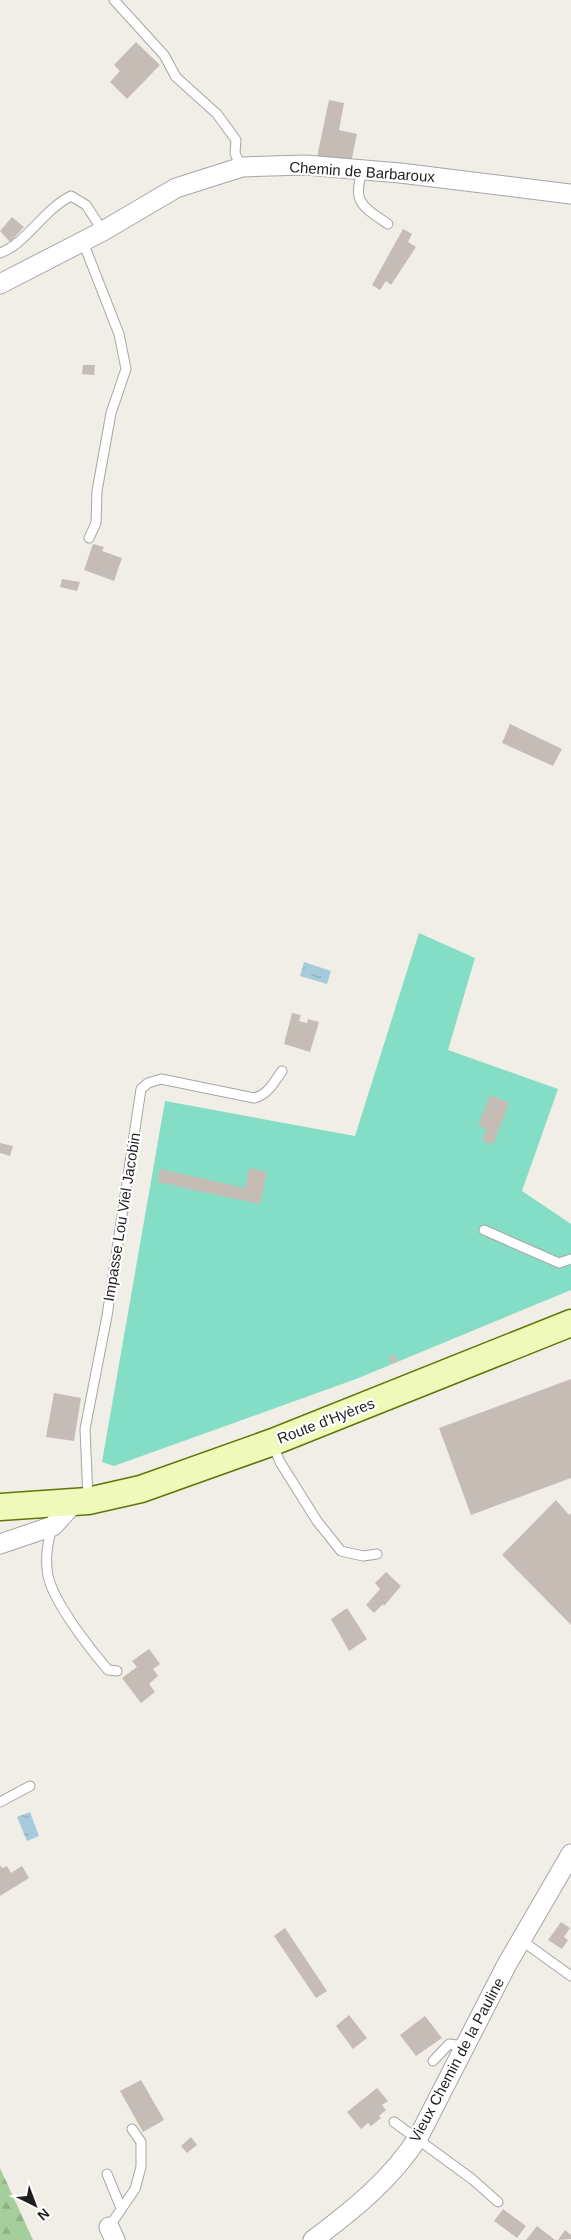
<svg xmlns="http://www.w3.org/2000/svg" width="571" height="2240" viewBox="0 0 571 2240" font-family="Helvetica,sans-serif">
  <defs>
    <pattern id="forest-firs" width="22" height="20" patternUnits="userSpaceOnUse" patternTransform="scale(1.25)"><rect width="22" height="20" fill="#a4cf9b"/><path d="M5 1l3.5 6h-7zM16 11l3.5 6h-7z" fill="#8db185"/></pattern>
    <pattern id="water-ripples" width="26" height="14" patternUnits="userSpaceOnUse" patternTransform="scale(1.25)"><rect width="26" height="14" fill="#a6cbdd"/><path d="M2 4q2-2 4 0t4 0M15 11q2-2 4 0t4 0" fill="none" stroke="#8eaebd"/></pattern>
  </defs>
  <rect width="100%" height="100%" fill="#f0eee6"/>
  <path fill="url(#forest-firs)" d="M0,2168l33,72h-33z"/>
  <path fill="#84dec6" d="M419,933l56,25 -27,92 110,39 -36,102 49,33v66l-215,89 -242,87 -12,-4 63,-361 190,35z"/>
  <g fill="url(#water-ripples)">
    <path d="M304,962l27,9 -4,13 -27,-8z"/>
    <path d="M30,1812l9,24 -12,5 -10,-24z"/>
  </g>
  <g fill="#c5bdb5">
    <path d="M136,42l24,23 -33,34 -17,-17 10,-11 -6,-6z"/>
    <path d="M329,100l15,3 -5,27 18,4 -6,29 -34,-6z"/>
    <path d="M12,217l12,10 -14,15 -10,-11z"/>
    <path d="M403,229l9,5 -4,8 8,5 -25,38 -5,-4 -6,9 -8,-5z"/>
    <path d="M83,365h12l-1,10 -12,-1z"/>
    <path d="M93,544l11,3 -2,4 20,7 -8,23 -30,-11z"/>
    <path d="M62,579l18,3 -3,9 -17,-4z"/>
    <path d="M510,724l52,25 -9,17 -51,-23z"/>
    <path d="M292,1013l9,2 -2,6 8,2 1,-4 11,3 -9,30 -26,-8z"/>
    <path d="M490,1095l19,8 -16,42 -11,-5 4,-11 -8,-4z"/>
    <path d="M0,1143l13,3 -3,10 -10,-3z"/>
    <path d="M249,1168l18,4 -7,32 -103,-22 3,-13 85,19z"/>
    <path d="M395,1355l2,7 -7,2 -1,-7z"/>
    <path d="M571,1379v99l-100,37 -32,-87z"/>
    <path d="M54,1393l27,5 -7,43 -28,-4z"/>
    <path d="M556,1500l13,15 2,-2v112l-69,-70z"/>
    <path d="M386,1572l15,14 -17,20 -1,-2 -9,9 -8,-8 14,-16 -5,-6z"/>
    <path d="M347,1608l20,31 -18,12 -18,-32z"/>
    <path d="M149,1649l11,15 -7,5 5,7 -9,8 6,8 -14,11 -19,-25 15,-11 -5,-6z"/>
    <path d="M0,1865l2,3 5,-2 4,7 11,-7 7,12 -29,18z"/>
    <path d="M561,1922l9,6 -6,9 4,3 -6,9 -14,-9z"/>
    <path d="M285,1928l42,63 -11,7 -42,-62z"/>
    <path d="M349,2015l18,23 -14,11 -17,-23z"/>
    <path d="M425,2016l17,22 -26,18 -16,-21z"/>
    <path d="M141,2080l23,40 -21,12 -23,-41z"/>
    <path d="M377,2088l11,13 -6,4 4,5 -7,6 2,2 -10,8 -3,-3 -7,6 -14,-17z"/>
    <path d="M191,2137l6,8 -10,8 -6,-7z"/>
    <path d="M503,2209l23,17 -9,12 -23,-17z"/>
    <path d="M537,2226l18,14h-29z"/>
    <path d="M565,2230l6,5v4l-13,1z"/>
  </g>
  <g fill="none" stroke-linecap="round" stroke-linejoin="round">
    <g stroke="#a6a6a6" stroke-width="11">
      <g id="service">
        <path d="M114,0l50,55 12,22 41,37 19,26 -1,13 6,15"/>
        <path d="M363,170c-12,32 0,37 25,54"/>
        <path d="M83,242l36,92 7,35 -15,44 -14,78 -1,32 -7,15"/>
        <path d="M0,253c27,-10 43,-43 71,-57l15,9 17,26"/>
        <path d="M484,1230l75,33 12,-4"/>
        <path d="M273,1445l7,17 37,59 24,30 22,5 14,-2"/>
        <path d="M88,1498l-3,-69 22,-113 34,-227 7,-6 13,-4 93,19c14,-3 20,-16 28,-27"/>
        <path d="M53,1526c-6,15 -8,35 -5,50 6,27 42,73 60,94l9,1"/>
        <path d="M0,1802l30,-16"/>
        <path d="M521,1940l50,36"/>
        <path d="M433,2061l16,-17 15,2"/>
        <path d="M394,2122l78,57 26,23"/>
        <path d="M107,2174l14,34"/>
        <path d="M109,2227l26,-38 6,-22v-25l-9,-13"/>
      </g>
    </g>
    <g stroke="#a6a6a6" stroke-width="21">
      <g id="minor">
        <path d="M0,284l103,-53 73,-43 66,-21 63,-2 95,8 171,21"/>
        <path d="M0,1544l53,-18 22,-24"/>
        <path d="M109,2227l6,13"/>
        <path d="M313,2240c40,-30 79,-61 106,-104l87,-170 65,-112"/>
      </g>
    </g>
    <g stroke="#5e7705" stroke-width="29">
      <path id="secondary" d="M0,1507l88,-6 53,-12 132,-47 298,-119"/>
    </g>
    <use href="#service" stroke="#fff" stroke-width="9"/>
    <use href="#minor" stroke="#fff" stroke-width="19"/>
    <use href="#secondary" stroke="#eff9ba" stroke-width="26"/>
  </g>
  <g text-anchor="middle" stroke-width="4.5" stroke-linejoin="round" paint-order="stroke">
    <g font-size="15" fill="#1f1f1f" stroke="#fff">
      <text transform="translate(362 172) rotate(4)" y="5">Chemin de Barbaroux</text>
      <text transform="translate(122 1217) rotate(-81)" y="5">Impasse Lou Viel Jacobin</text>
      <text transform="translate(326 1421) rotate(-21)" y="5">Route d'Hyères</text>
      <text transform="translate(457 2060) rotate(-62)" y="5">Vieux Chemin de la Pauline</text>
    </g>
  </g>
  <g transform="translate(35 2205) rotate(138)" stroke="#ffffff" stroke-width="4" paint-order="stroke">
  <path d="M0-4L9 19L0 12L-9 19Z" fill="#1f1f1f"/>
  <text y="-8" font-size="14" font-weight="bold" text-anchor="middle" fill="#1f1f1f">N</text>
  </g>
</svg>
